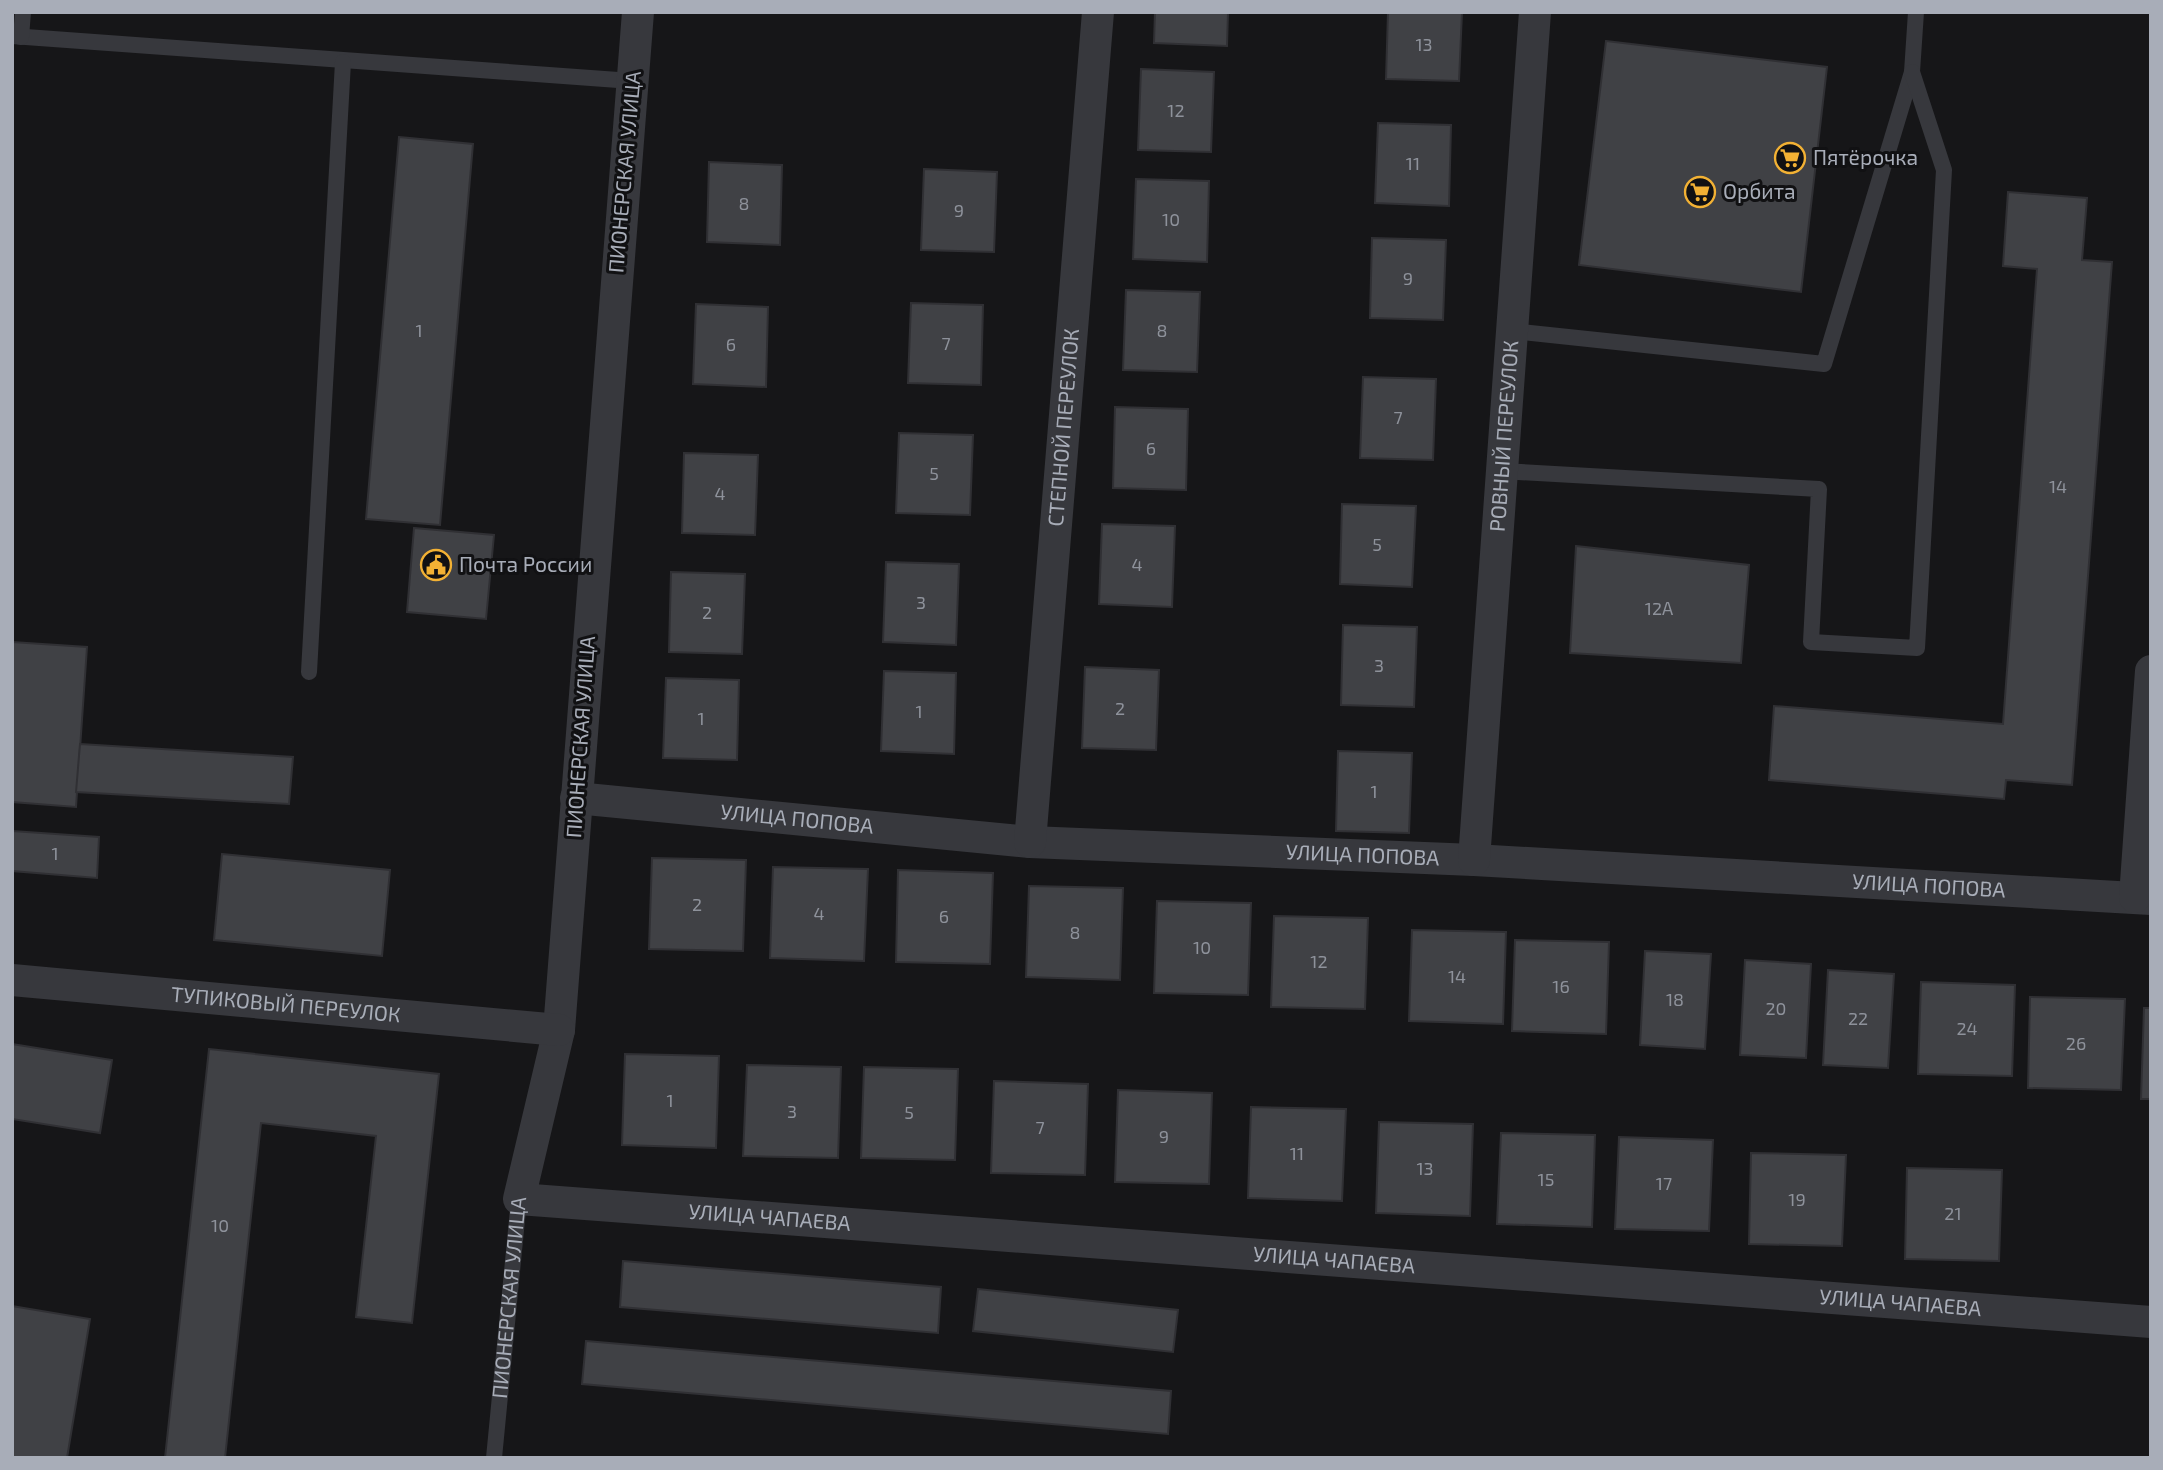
<svg xmlns="http://www.w3.org/2000/svg" width="2163" height="1470" viewBox="0 0 2163 1470" font-family="'Exo 2',sans-serif">
  <rect width="100%" height="100%" fill="#161618"/>
  <g fill="#404145" stroke="#303034" stroke-width="2">
    <path d="M1155,12h73l-1,34 -73,-3z"/>
    <path d="M1388,12h74l-3,69 -73,-2z"/>
    <path d="M1606,41l221,26 -26,225 -222,-27z"/>
    <path d="M1141,69l73,3 -3,80 -73,-2z"/>
    <path d="M1378,123l73,2 -2,81 -74,-3z"/>
    <path d="M399,137l74,7 -33,381 -74,-6z"/>
    <path d="M709,162l73,3 -2,80 -73,-3z"/>
    <path d="M924,169l73,3 -3,80 -73,-2z"/>
    <path d="M1136,179l73,2 -2,81 -74,-3z"/>
    <path d="M2008,192l79,6 -5,62 30,2 -40,523 -66,-5 -2,19 -235,-19 5,-74 229,18 34,-455 -34,-3z"/>
    <path d="M1372,238l74,2 -3,80 -73,-2z"/>
    <path d="M1126,290l74,2 -3,80 -74,-2z"/>
    <path d="M911,303l72,2 -2,80 -73,-2z"/>
    <path d="M696,304l72,3 -2,80 -73,-3z"/>
    <path d="M1363,377l73,2 -3,81 -73,-2z"/>
    <path d="M1115,407l73,2 -2,81 -73,-2z"/>
    <path d="M899,433l74,2 -3,80 -74,-2z"/>
    <path d="M684,453l74,2 -3,80 -73,-2z"/>
    <path d="M1342,504l74,2 -4,81 -72,-3z"/>
    <path d="M1102,524l73,2 -3,81 -73,-3z"/>
    <path d="M414,528l80,7 -8,84 -79,-7z"/>
    <path d="M1576,546l173,19 -8,98 -171,-10z"/>
    <path d="M886,562l73,2 -3,81 -73,-3z"/>
    <path d="M671,572l74,2 -3,80 -73,-2z"/>
    <path d="M1343,625l74,2 -3,80 -73,-2z"/>
    <path d="M12,642l75,5 -11,160 -64,-5z"/>
    <path d="M1085,667l74,3 -3,80 -74,-2z"/>
    <path d="M884,671l72,2 -2,81 -73,-3z"/>
    <path d="M666,678l73,2 -2,80 -74,-2z"/>
    <path d="M80,744l213,13 -4,47 -213,-12z"/>
    <path d="M1338,751l74,2 -3,80 -73,-2z"/>
    <path d="M12,831l87,6 -2,41 -85,-7z"/>
    <path d="M222,854l168,16 -8,86 -168,-16z"/>
    <path d="M652,858l94,2 -3,91 -94,-2z"/>
    <path d="M773,867l95,2 -4,92 -94,-3z"/>
    <path d="M898,870l95,3 -3,91 -94,-2z"/>
    <path d="M1029,886l94,2 -3,92 -94,-3z"/>
    <path d="M1157,901l94,2 -3,92 -94,-2z"/>
    <path d="M1274,916l94,2 -3,91 -94,-2z"/>
    <path d="M1412,930l94,2 -3,92 -94,-3z"/>
    <path d="M1515,940l94,2 -3,92 -94,-3z"/>
    <path d="M1645,951l66,3 -6,95 -65,-4z"/>
    <path d="M1745,960l66,4 -5,94 -66,-3z"/>
    <path d="M1828,970l66,4 -6,94 -65,-3z"/>
    <path d="M1921,982l94,3 -3,91 -94,-2z"/>
    <path d="M2030,997l95,2 -4,91 -93,-2z"/>
    <path d="M2144,1008h7v91h-10z"/>
    <path d="M12,1044l100,16 -12,73 -88,-14z"/>
    <path d="M209,1049l230,25 -27,249 -56,-6 20,-181 -115,-13 -36,335h-60z"/>
    <path d="M625,1054l94,2 -3,92 -94,-3z"/>
    <path d="M747,1065l94,2 -3,91 -95,-2z"/>
    <path d="M864,1067l94,2 -3,91 -94,-2z"/>
    <path d="M994,1081l94,3 -3,91 -94,-2z"/>
    <path d="M1118,1090l94,3 -3,91 -94,-2z"/>
    <path d="M1251,1107l95,2 -4,92 -94,-3z"/>
    <path d="M1379,1122l94,2 -3,92 -94,-3z"/>
    <path d="M1501,1133l94,2 -3,92 -95,-3z"/>
    <path d="M1619,1137l94,3 -4,91 -94,-2z"/>
    <path d="M1751,1153l95,2 -4,91 -93,-2z"/>
    <path d="M1907,1168l95,2 -3,91 -94,-2z"/>
    <path d="M623,1261l318,26 -3,46 -318,-26z"/>
    <path d="M978,1289l200,21 -5,42 -200,-21z"/>
    <path d="M12,1306l78,13 -23,139h-55z"/>
    <path d="M586,1341l585,50 -3,43 -586,-50z"/>
  </g>
  <g fill="none" stroke-linecap="round" stroke-linejoin="round">
    <g stroke="#37383d" stroke-width="16">
      <path d="M12,36l620,45"/>
      <path d="M21,37l2,-25"/>
      <path d="M1512,331l312,33 88,-292 4,-60"/>
      <path d="M1502,471l317,18 -8,153 106,6 27,-478 -32,-98"/>
      <path d="M309,672l34,-610"/>
      <path id="s1" d="M494,1458l25,-259"/>
    </g>
    <g stroke="#37383d" stroke-width="32">
      <path id="s2" d="M638,12l-79,1018 -40,169 1632,123"/>
      <path id="s3" d="M576,798l454,44 444,18 677,39"/>
      <path id="s4" d="M1030,842l68,-830"/>
      <path id="s5" d="M1474,860l61,-848"/>
      <path d="M2135,897l16,-226"/>
      <path id="s6" d="M12,980l547,50"/>
    </g>
  </g>
  <defs>
    <g id="supermarket-ring" transform="scale(1.575)"><circle r="9.5" fill="#111113" stroke="#f2b134" stroke-width="1.5"/><path d="M-6-5.5h2.5l.6 2H6L4.5 2H-2.5L-4.4-4H-6ZM-1.5 3.2a1.3 1.3 0 1 0 .1 0ZM3 3.2a1.3 1.3 0 1 0 .1 0Z" fill="#f2b134"/></g>
    <g id="civic-ring" transform="scale(1.575)"><circle r="9.5" fill="#111113" stroke="#f2b134" stroke-width="1.5"/><path d="M-.6-6.5H3V-4.5H.6V-3L4-1V1h2V6H-6V1h2V-1L-.6-3ZM-1.2 2.5V6h2.4V2.5Z" fill="#f2b134"/></g>
  </defs>
  <g fill-rule="evenodd">
    <use href="#supermarket-ring" x="1790" y="158"/>
    <use href="#supermarket-ring" x="1700" y="192"/>
    <use href="#civic-ring" x="436" y="565"/>
  </g>
  <g text-anchor="middle" stroke-width="6" stroke-linejoin="round" paint-order="stroke">
    <g font-size="18" fill="#8e929b">
      <text x="1424" y="51">13</text>
      <text x="1176" y="117">12</text>
      <text x="1413" y="170">11</text>
      <text x="744" y="210">8</text>
      <text x="959" y="217">9</text>
      <text x="1171" y="226">10</text>
      <text x="1408" y="285">9</text>
      <text x="419" y="337">1</text>
      <text x="1162" y="337">8</text>
      <text x="946" y="350">7</text>
      <text x="731" y="351">6</text>
      <text x="1398" y="424">7</text>
      <text x="1151" y="455">6</text>
      <text x="934" y="480">5</text>
      <text x="2058" y="493">14</text>
      <text x="720" y="500">4</text>
      <text x="1377" y="551">5</text>
      <text x="1137" y="571">4</text>
      <text x="921" y="609">3</text>
      <text x="1659" y="615">12А</text>
      <text x="707" y="619">2</text>
      <text x="1379" y="672">3</text>
      <text x="1120" y="715">2</text>
      <text x="919" y="718">1</text>
      <text x="701" y="725">1</text>
      <text x="1374" y="798">1</text>
      <text x="55" y="860">1</text>
      <text x="697" y="911">2</text>
      <text x="819" y="920">4</text>
      <text x="944" y="923">6</text>
      <text x="1075" y="939">8</text>
      <text x="1202" y="954">10</text>
      <text x="1319" y="968">12</text>
      <text x="1457" y="983">14</text>
      <text x="1561" y="993">16</text>
      <text x="1675" y="1006">18</text>
      <text x="1776" y="1015">20</text>
      <text x="1858" y="1025">22</text>
      <text x="1967" y="1035">24</text>
      <text x="2076" y="1050">26</text>
      <text x="670" y="1107">1</text>
      <text x="792" y="1118">3</text>
      <text x="909" y="1119">5</text>
      <text x="1040" y="1134">7</text>
      <text x="1164" y="1143">9</text>
      <text x="1297" y="1160">11</text>
      <text x="1425" y="1175">13</text>
      <text x="1546" y="1186">15</text>
      <text x="1664" y="1190">17</text>
      <text x="1797" y="1206">19</text>
      <text x="1953" y="1220">21</text>
      <text x="220" y="1232">10</text>
    </g>
    <g font-size="21" fill="#a8adb8" stroke="#111113" text-anchor="start">
      <text x="1813" y="165">Пятёрочка</text>
      <text x="1723" y="199">Орбита</text>
      <text x="459" y="572">Почта России</text>
    </g>
    <g font-size="21" fill="#a8adb8" stroke="#111113">
      <text transform="translate(625 172) rotate(-85)" y="7">ПИОНЕРСКАЯ УЛИЦА</text>
      <text dy="7" stroke="none"><textPath href="#s4" startOffset="416">СТЕПНОЙ ПЕРЕУЛОК</textPath></text>
      <text dy="7" stroke="none"><textPath href="#s5" startOffset="425">РОВНЫЙ ПЕРЕУЛОК</textPath></text>
      <text transform="translate(581 737) rotate(-86)" y="7">ПИОНЕРСКАЯ УЛИЦА</text>
      <text dy="7" stroke="none"><textPath href="#s3" startOffset="222">УЛИЦА ПОПОВА</textPath></text>
      <text dy="7" stroke="none"><textPath href="#s3" startOffset="789">УЛИЦА ПОПОВА</textPath></text>
      <text dy="7" stroke="none"><textPath href="#s3" startOffset="1356">УЛИЦА ПОПОВА</textPath></text>
      <text dy="7" stroke="none"><textPath href="#s6" startOffset="275">ТУПИКОВЫЙ ПЕРЕУЛОК</textPath></text>
      <text dy="7" stroke="none"><textPath href="#s2" startOffset="1446">УЛИЦА ЧАПАЕВА</textPath></text>
      <text dy="7" stroke="none"><textPath href="#s2" startOffset="2012">УЛИЦА ЧАПАЕВА</textPath></text>
      <text dy="7" stroke="none"><textPath href="#s1" startOffset="161">ПИОНЕРСКАЯ УЛИЦА</textPath></text>
      <text dy="7" stroke="none"><textPath href="#s2" startOffset="2580">УЛИЦА ЧАПАЕВА</textPath></text>
    </g>
  </g>
  <rect width="2163" height="1470" fill="none" stroke="#a8adb8" stroke-width="28"/>
</svg>
